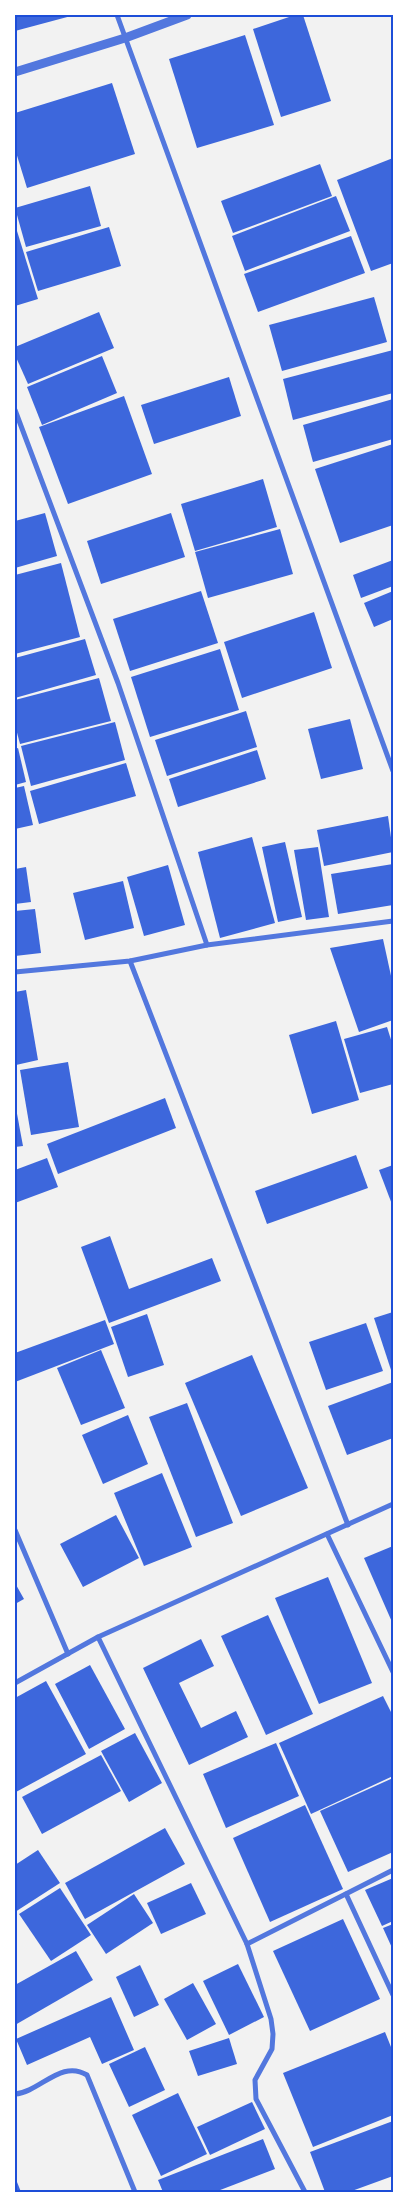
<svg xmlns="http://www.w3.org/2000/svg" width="408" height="2207" viewBox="0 0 408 2207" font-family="Raleway,sans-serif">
  <rect width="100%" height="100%" fill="#f2f2f2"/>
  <g fill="#3d67dc">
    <path d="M15,15h56v1l-56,15z"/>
    <path d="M295,15h8l28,86 -50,16 -28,-88z"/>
    <path d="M245,35l29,90 -77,23 -28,-89z"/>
    <path d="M112,83l23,71 -108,34 -12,-39v-36z"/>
    <path d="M393,158v105l-22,8 -34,-91z"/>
    <path d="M320,164l12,32 -99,37 -12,-32z"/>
    <path d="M90,186l11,40 -75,21 -11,-39z"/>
    <path d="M336,196l14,35 -105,40 -13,-35z"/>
    <path d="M109,227l12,39 -83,25 -12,-39z"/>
    <path d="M15,231h2l21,68 -23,7z"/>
    <path d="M351,236l14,37 -107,39 -14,-38z"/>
    <path d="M374,297l13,45 -105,29 -13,-46z"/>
    <path d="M99,312l15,36 -86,36 -13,-29v-8z"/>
    <path d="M393,350v43l-100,27 -10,-41z"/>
    <path d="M102,356l15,37 -75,32 -15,-38z"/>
    <path d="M229,377l12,39 -87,28 -13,-39z"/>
    <path d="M124,396l28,78 -84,30 -29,-77z"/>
    <path d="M393,399v40l-80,23 -10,-37z"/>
    <path d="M393,444v81l-53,18 -25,-74z"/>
    <path d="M263,479l14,48 -82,24 -14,-47z"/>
    <path d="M45,513l12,43 -42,12v-47z"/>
    <path d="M171,513l14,44 -84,27 -14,-43z"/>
    <path d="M280,529l13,45 -85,24 -13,-46z"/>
    <path d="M393,560v26l-32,12 -8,-23z"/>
    <path d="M61,563l19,74 -65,17v-79z"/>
    <path d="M201,591l17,52 -88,28 -17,-52z"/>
    <path d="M393,591v28l-19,8 -10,-24z"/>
    <path d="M314,612l18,56 -90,30 -18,-56z"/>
    <path d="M85,639l11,36 -81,23v-40z"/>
    <path d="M220,649l19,61 -89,27 -19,-60z"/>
    <path d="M99,678l12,43 -91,23 -5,-19v-25z"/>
    <path d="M246,711l11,36 -90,29 -12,-36z"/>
    <path d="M350,719l13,50 -42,10 -13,-50z"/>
    <path d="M115,722l10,38 -94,26 -10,-40z"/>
    <path d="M18,748l8,34 -11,3v-36z"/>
    <path d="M257,750l9,29 -88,28 -9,-28z"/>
    <path d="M126,763l10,33 -97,28 -9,-33z"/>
    <path d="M24,786l9,39 -18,4v-41z"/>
    <path d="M388,816l5,36 -69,14 -7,-36z"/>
    <path d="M252,837l23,86 -55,15 -22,-86z"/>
    <path d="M285,842l17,75 -24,5 -16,-75z"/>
    <path d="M318,847l11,70 -23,3 -12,-70z"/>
    <path d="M393,864v41l-55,9 -7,-40z"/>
    <path d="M168,865l17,60 -41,11 -17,-59z"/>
    <path d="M26,867l5,35 -16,2v-35z"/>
    <path d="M123,881l11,47 -49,12 -12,-47z"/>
    <path d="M35,909l6,44 -26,3v-45z"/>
    <path d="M383,939l10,46v35l-34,12 -29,-84z"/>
    <path d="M26,990l12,70 -22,5 -1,-73z"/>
    <path d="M336,1021l23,79 -47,14 -23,-79z"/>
    <path d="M387,1027l6,19v38l-33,9 -16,-54z"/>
    <path d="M68,1062l11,65 -48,8 -11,-65z"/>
    <path d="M165,1098l11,30 -118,46 -11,-30z"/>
    <path d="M15,1103l8,43 -8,1z"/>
    <path d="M356,1155l12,33 -101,36 -12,-33z"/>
    <path d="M47,1158l11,29 -43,16v-33z"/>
    <path d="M393,1165v42l-14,-37z"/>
    <path d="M110,1236l19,53 83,-31 9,23 -112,42 -28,-76z"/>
    <path d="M393,1312v57l-2,1 -17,-52z"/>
    <path d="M147,1314l17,51 -36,12 -17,-50z"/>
    <path d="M105,1320l9,24 -99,38v-29z"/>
    <path d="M366,1323l17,48 -57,19 -17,-48z"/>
    <path d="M101,1350l24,58 -44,17 -24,-57z"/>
    <path d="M252,1355l56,133 -67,28 -56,-133z"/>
    <path d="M393,1382v56l-46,17 -19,-49z"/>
    <path d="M187,1403l46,120 -37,14 -47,-120z"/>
    <path d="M128,1415l20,49 -45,20 -21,-49z"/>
    <path d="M162,1473l30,74 -48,19 -30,-73z"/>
    <path d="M116,1515l23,43 -56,29 -23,-43z"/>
    <path d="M393,1546v75l-1,1 -28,-64z"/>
    <path d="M328,1577l44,106 -53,21 -44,-106z"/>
    <path d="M15,1583l9,16 -9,5z"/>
    <path d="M268,1615l45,99 -47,21 -45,-99z"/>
    <path d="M201,1639l13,27 -35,17 22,45 35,-17 12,26 -59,28 -46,-97z"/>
    <path d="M90,1665l35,64 -36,20 -34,-65z"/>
    <path d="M46,1681l40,73 -70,38 -1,-94z"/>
    <path d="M383,1696l10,20v60l-82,38 -32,-71z"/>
    <path d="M135,1733l27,50 -33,19 -28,-51z"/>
    <path d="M276,1743l23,53 -73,32 -23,-54z"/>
    <path d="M101,1755l20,36 -79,43 -20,-37z"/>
    <path d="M393,1778v74l-45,20 -28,-61z"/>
    <path d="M305,1805l38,84 -73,33 -37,-84z"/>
    <path d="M165,1828l20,36 -100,55 -20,-36z"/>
    <path d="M38,1850l22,33 -45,29v-47z"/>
    <path d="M393,1878v43l-11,5 -17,-36z"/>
    <path d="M191,1883l15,31 -45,20 -14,-31z"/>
    <path d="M60,1888l31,47 -40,26 -32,-47z"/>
    <path d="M134,1894l19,29 -47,31 -19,-29z"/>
    <path d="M343,1919l37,80 -70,32 -37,-80z"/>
    <path d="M393,1924v26l-10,-22z"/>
    <path d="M76,1951l17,29 -78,45v-40z"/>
    <path d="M238,1964l26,53 -35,18 -26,-54z"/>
    <path d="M140,1965l19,40 -25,12 -18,-40z"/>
    <path d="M193,1983l23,41 -29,16 -23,-41z"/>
    <path d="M111,1997l23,53 -32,14 -12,-27 -63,28 -11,-26z"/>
    <path d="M385,2032l8,20v63l-80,32 -30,-74z"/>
    <path d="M229,2038l8,26 -39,12 -9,-25z"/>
    <path d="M145,2047l20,43 -36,17 -20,-43z"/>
    <path d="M178,2093l29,61 -46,22 -29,-61z"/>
    <path d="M252,2102l13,27 -55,26 -13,-28z"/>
    <path d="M393,2121v55l-44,16h-24l-15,-40z"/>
    <path d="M263,2139l12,30 -60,23h-52l-5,-12z"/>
    <path d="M15,2177l6,15h-6z"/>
  </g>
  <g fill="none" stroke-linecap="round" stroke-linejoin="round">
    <g stroke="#5277de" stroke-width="5">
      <path d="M117,15l276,756"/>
      <path d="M15,410l103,273 89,262"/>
      <path d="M130,961l218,564"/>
      <path d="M15,972l115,-11 77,-16 186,-24"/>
      <path d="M15,1530l53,124"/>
      <path d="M327,1534l66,138"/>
      <path d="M98,1637l149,307 24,75 2,15 -1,15 -17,31 1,19 49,93"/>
      <path d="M15,1683l83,-46 295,-133"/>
      <path d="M346,1894l47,101"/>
      <path d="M247,1944l146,-74"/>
      <path d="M15,2094c25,-2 46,-35 72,-19l48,117"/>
    </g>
    <path stroke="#5277de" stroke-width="9" d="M15,72l110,-34 62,-23"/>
  </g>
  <rect width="408" height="2207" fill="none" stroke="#ffffff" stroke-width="32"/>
  <rect x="16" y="16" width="376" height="2175" fill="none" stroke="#1d4ed8" stroke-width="2"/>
</svg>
